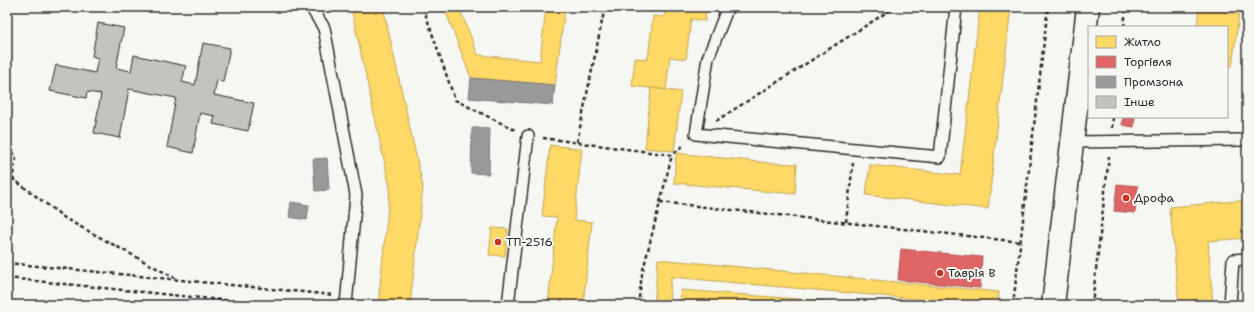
<svg xmlns="http://www.w3.org/2000/svg" width="1254" height="312" viewBox="0 0 1254 312" font-family="'Shantell Sans',sans-serif">
  <rect width="100%" height="100%" fill="#f6f6f2"/>
  <filter id="ink" filterUnits="userSpaceOnUse"><feTurbulence type="fractalNoise" baseFrequency=".025" numOctaves="2"/><feDisplacementMap in="SourceGraphic" scale="8" xChannelSelector="R" yChannelSelector="G"/><feConvolveMatrix kernelMatrix="1 2 1 2 8 2 1 2 1" color-interpolation-filters="sRGB"/></filter>
  <g filter="url(#ink)">
    <g fill="#ffd966" stroke="#bfa554">
      <path d="M351,7h32l40,180 -13,118h-32l12,-117z"/>
      <path d="M444,7h15l19,48 62,6 6,-54h19l-10,78 -84,-7z"/>
      <path d="M665,7h41l-1,14 -14,-2 -5,40 -16,-2 -4,33 -34,-4 3,-28 13,1 5,-43 11,1z"/>
      <path d="M980,7h31l-23,202 -122,-14 4,-30 90,10z"/>
      <path d="M1245,7h2v14l-4,-1z"/>
      <path d="M1199,9l40,5 -7,52h-5v-39h-30z"/>
      <path d="M651,88l30,4 -7,59 -29,-3z"/>
      <path d="M550,145l32,4 -8,71 18,2 -9,83h-35l9,-88 -15,-1z"/>
      <path d="M676,153l93,10 28,1 -2,30 -121,-11z"/>
      <path d="M1247,200v38l-39,3 5,64h-34l-9,-98z"/>
      <path d="M492,228l16,1 -3,27 -16,-1z"/>
      <path d="M658,259l341,33 -1,13h-15l-312,-28 -2,28h-15z"/>
      <path d="M681,290l195,15h-196z"/>
    </g>
    <g fill="#e06666" stroke="#aa5454">
      <path d="M1123,117h12l-1,10 -12,-2z"/>
      <path d="M1117,184l21,2 -3,27 -21,-2z"/>
      <path d="M901,249l81,8 -2,31 -82,-8z"/>
    </g>
    <g fill="#999" stroke="#787878">
      <path d="M471,78l84,7 -2,20 -84,-7z"/>
      <path d="M472,128h18l-1,46 -18,-1z"/>
      <path d="M327,158l2,32 -14,1 -2,-32z"/>
      <path d="M291,202l18,3 -2,15 -18,-3z"/>
    </g>
    <path fill="#c3c3c0" stroke="#2b2b2b" d="M98,23l26,5 -8,40 15,3 3,-16 52,11 -4,16 13,3 8,-42 27,5 -7,34 -6,-2 -3,15 40,8 -6,28 -35,-7 2,-8 -15,-3 -7,40 -26,-6 9,-49 -47,-9 -9,49 -26,-5 7,-39 -14,-2 -1,6 -36,-7 6,-26 39,8 3,-15 -6,-2z"/>
    <g fill="none" stroke-linecap="round" stroke-linejoin="round">
      <g stroke="#2b2b2b" stroke-width="14">
        <g id="lane">
          <path d="M311,7l13,21 32,167 -10,110"/>
          <path d="M728,7l-20,51 -12,76 244,23 16,-150"/>
          <path d="M1072,142l175,-2"/>
          <path d="M508,305l20,-169"/>
          <path d="M1230,305l3,-45 14,-1"/>
        </g>
      </g>
      <g stroke="#2b2b2b" stroke-width="25">
        <path id="highway" d="M1053,305l35,-298"/>
      </g>
      <g stroke="#2b2b2b" stroke-width="2.5" stroke-dasharray="4 3" stroke-linecap="butt">
        <path d="M423,7l32,93 60,30"/>
        <path d="M1124,27l2,-20"/>
        <path d="M716,121l179,-114"/>
        <path d="M1112,128l1,-11"/>
        <path d="M543,138l129,17 13,-11"/>
        <path d="M577,142l28,-135"/>
        <path d="M7,146l9,12 -9,47"/>
        <path d="M12,178l54,41 109,59"/>
        <path d="M660,202l361,40"/>
        <path d="M846,222l7,-59"/>
        <path d="M7,263l326,32"/>
        <path d="M7,278l262,27"/>
        <path d="M638,305l4,-31 30,-119"/>
        <path d="M1013,305l35,-298"/>
        <path d="M1092,305l17,-149"/>
      </g>
      <use href="#lane" stroke="#f6f6f2" stroke-width="11"/>
      <use href="#highway" stroke="#f6f6f2" stroke-width="22"/>
    </g>
  </g>
  <g fill="#c8321e" stroke="#f6f6f2" stroke-width="1.5">
    <circle cx="1126" cy="198" r="4"/>
    <circle cx="498" cy="242" r="4"/>
    <circle cx="940" cy="273" r="4"/>
  </g>
  <g text-anchor="middle" stroke-width="4" stroke-linejoin="round" paint-order="stroke">
    <g font-size="12" fill="#2b2b2b" stroke="#f6f6f2" text-anchor="start">
      <text x="1134" y="202">Дрофа</text>
      <text x="506" y="246">ТП-2516</text>
      <text x="948" y="277">Таврія В</text>
    </g>
  </g>
  <rect width="1254" height="312" fill="none" stroke="#f6f6f2" stroke-width="24"/>
  <rect x="12" y="12" width="1230" height="288" fill="none" stroke="#2b2b2b" stroke-width="1.5" filter="url(#ink)"/>
  <rect x="1088" y="26" width="140" height="92" fill="#f6f6f2" stroke="#a5a5a2"/>
  <rect x="1096" y="36" width="20" height="12" fill="#ffd966" stroke="#a5a5a2"/>
  <text x="1124" y="46" font-size="12" fill="#2b2b2b">Житло</text>
  <rect x="1096" y="56" width="20" height="12" fill="#e06666" stroke="#a5a5a2"/>
  <text x="1124" y="66" font-size="12" fill="#2b2b2b">Торгівля</text>
  <rect x="1096" y="76" width="20" height="12" fill="#999999" stroke="#a5a5a2"/>
  <text x="1124" y="86" font-size="12" fill="#2b2b2b">Промзона</text>
  <rect x="1096" y="96" width="20" height="12" fill="#c3c3c0" stroke="#a5a5a2"/>
  <text x="1124" y="106" font-size="12" fill="#2b2b2b">Інше</text>
</svg>
